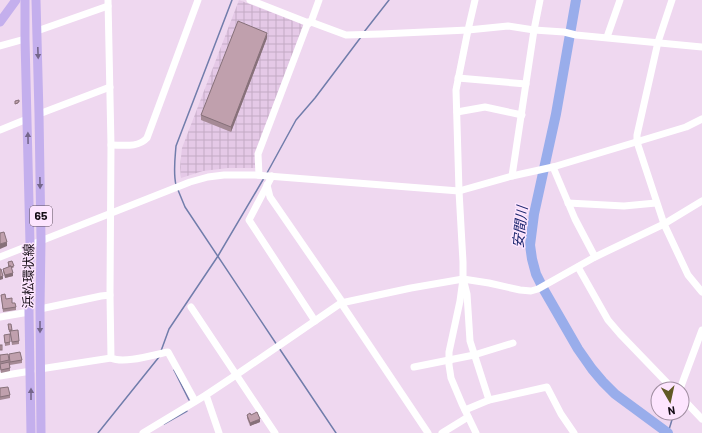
<svg xmlns="http://www.w3.org/2000/svg" width="702" height="433" viewBox="0 0 702 433" font-family="Barlow,'Noto Sans JP',sans-serif">
  <defs>
    <pattern id="industrial-grid" width="8" height="8" patternUnits="userSpaceOnUse"><rect width="8" height="8" fill="#e5c9e7"/><path d="M0 4h8M4 0v8" fill="none" stroke="#c4abc5"/></pattern>
  </defs>
  <rect width="100%" height="100%" fill="#efd8f0"/>
  <path fill="url(#industrial-grid)" d="M239,0l65,25 -48,143h-28l-25,3 -22,7 -1,-11 2,-19z"/>
  <g fill="none" stroke-linecap="round" stroke-linejoin="round">
    <g stroke="#717dab" stroke-width="1.5">
      <path d="M364,32l25,-32"/>
      <path d="M267,173l29,-53 19,-22 46,-61"/>
      <path d="M176,185c-3,-13 -1,-26 0,-39l56,-146"/>
      <path d="M178,190l7,17 92,138"/>
      <path d="M279,348l57,85"/>
      <path d="M161,351l8,-22 49,-73 46,-78"/>
      <path d="M174,370l15,30"/>
      <path d="M164,424l23,-13"/>
      <path d="M98,433l61,-76"/>
      <path d="M668,433l6,-20"/>
    </g>
    <path stroke="#99adeb" stroke-width="10" d="M576,0l-20,114 -22,100 -4,31 2,14 4,15 8,16 34,59 14,20 11,13 12,12 53,39"/>
    <g stroke="#fff" stroke-width="7">
      <path d="M250,0l56,22h5l35,13 35,-1 87,-4 40,-4 26,4 30,2 12,3 126,12"/>
      <path d="M475,0l-7,30 -12,60 3,101 4,71v17l-3,22 -11,51v13l2,13 11,26 14,29"/>
      <path d="M672,0l-14,42 -21,93v7l27,82 24,51 14,17"/>
      <path d="M37,31l71,-25"/>
      <path d="M607,37l13,-37"/>
      <path d="M0,46l25,-7"/>
      <path d="M458,78l68,6"/>
      <path d="M457,112l28,-5 37,8"/>
      <path d="M39,114l71,-27"/>
      <path d="M0,130l27,-11"/>
      <path d="M111,145c12,0 27,3 36,-7l51,-138"/>
      <path d="M553,167l22,52 20,38"/>
      <path d="M259,175l-1,-21 49,-129 4,-3 8,-22"/>
      <path d="M272,176l-23,44 66,101"/>
      <path d="M512,176l22,-146 6,-30"/>
      <path d="M267,185l3,12 73,106"/>
      <path d="M568,203l56,3 32,-3"/>
      <path d="M0,257l190,-75 18,-5 16,-2h31l204,16 53,-15 41,-9 133,-40 16,-8"/>
      <path d="M578,267l30,53 12,14 53,55"/>
      <path d="M464,282l3,12 3,47 19,59"/>
      <path d="M110,295l1,63c13,6 42,-3 57,-6l27,49"/>
      <path d="M341,303l87,130"/>
      <path d="M191,307l84,126"/>
      <path d="M40,309l61,-13 9,-1 1,-150 -3,-145"/>
      <path d="M0,317l29,-5"/>
      <path d="M414,367l60,-12 39,-12"/>
      <path d="M40,369l71,-11"/>
      <path d="M0,376l31,-5"/>
      <path d="M680,389l22,-59"/>
      <path d="M206,395l13,38"/>
      <path d="M682,398l20,21"/>
      <path d="M465,410l24,-10 58,-13 14,27 13,19"/>
      <path d="M143,433l63,-38 30,-20 105,-72 70,-15 52,-9 26,4 31,7 11,1 7,-2 57,-32 69,-33 38,-23"/>
      <path d="M442,433l26,-16"/>
    </g>
    <g stroke="#c4afed" stroke-width="9">
      <path d="M25,0v39l5,205 -1,68 2,121"/>
      <path d="M36,0l3,114 2,126 -1,69 1,124"/>
      <path d="M0,22l16,-22"/>
    </g>
  </g>
  <g fill="#a58a95">
    <path d="M267,38l-36,94 -30,-12v-5z"/>
    <path d="M8,262l6,6h-3l2,8 -8,2 -2,-6v-3l5,-2z"/>
    <path d="M1,295l11,8 4,4v3l-13,2z"/>
    <path d="M8,324l11,17v3l-7,1 -2,-13h-1z"/>
    <path d="M4,335l6,7v3l-5,1z"/>
    <path d="M9,354l13,6v3l-12,2v6l-9,2 -1,-6v-12l9,5v2z"/>
    <path d="M0,388l10,7v3l-10,2z"/>
    <path d="M247,415h4l9,7 -10,4 -3,-8z"/>
  </g>
  <g fill="#867079">
    <path d="M267,33v5l-36,94v-5z"/>
    <path d="M7,242v4l-7,3v-5z"/>
    <path d="M13,273v3l-8,2v-3z"/>
    <path d="M3,276v3l-3,1v-3z"/>
    <path d="M260,419v3l-10,4v-3z"/>
  </g>
  <g fill="#c0a0ad" stroke="#867079">
    <path d="M238,21l29,12 -36,94 -30,-12z"/>
    <path d="M19,100v2h-1v1l-3,1v-3z"/>
    <path d="M4,232l3,10 -7,2v-11z"/>
    <path d="M12,261l2,5 -3,1v-1h-2l-1,-4z"/>
    <path d="M11,266l2,7 -8,2 -2,-6z"/>
    <path d="M0,269h1l2,7 -3,1z"/>
    <path d="M5,294l1,5 6,-1v5h3l1,4 -13,2 -2,-14z"/>
    <path d="M8,324h3l1,6h-3z"/>
    <path d="M18,330l1,11 -7,1 -2,-11z"/>
    <path d="M10,334v8l-5,1 -1,-8z"/>
    <rect x="0" y="345" width="2" height="5"/>
    <path d="M20,352l2,8 -12,2 -1,-8z"/>
    <path d="M8,354l1,6 -9,2v-7z"/>
    <path d="M9,362l1,6 -9,2 -1,-6z"/>
    <path d="M8,387l2,8 -10,2v-9z"/>
    <path d="M257,412l3,7 -10,4 -3,-8 3,-2 1,2z"/>
  </g>
  <defs><path id="oneway-solid" d="M-6-.8H1V-3.2L6.5 0L1 3.2V.8H-6Z"/></defs>
  <g fill="#75668c">
    <use href="#oneway-solid" transform="translate(38 53) rotate(88)"/>
    <use href="#oneway-solid" transform="translate(28 138) rotate(-91)"/>
    <use href="#oneway-solid" transform="translate(40 183) rotate(89)"/>
    <use href="#oneway-solid" transform="translate(40 327) rotate(90)"/>
    <use href="#oneway-solid" transform="translate(31 394) rotate(-90)"/>
  </g>
  <g text-anchor="middle" stroke-width="3" stroke-linejoin="round" paint-order="stroke">
    <rect fill="#fde5fe" stroke="#5a4d5b" stroke-width="1" x="30" y="206" width="22" height="20" rx="3"/>
    <g font-size="12" font-weight="bold" fill="#140c15">
      <text x="41" y="220">65</text>
    </g>
    <g font-size="13" fill="#140c15" stroke="#fde5fe">
      <text transform="translate(28 276) rotate(-89)" y="5">浜松環状線</text>
    </g>
    <g font-size="14" font-style="italic" fill="#1c276e" stroke="#fde5fe">
      <text transform="translate(520 227) rotate(-84)" y="5">安間川</text>
    </g>
  </g>
  <g transform="translate(670 401) rotate(171)"><circle r="19" fill="#fde5fe" stroke="#a08ea1"/>
  <path d="M0-3L7 15L0 10L-7 15Z" fill="#615925"/>
  <text y="-6" font-size="11" font-weight="bold" text-anchor="middle" fill="#140c15">N</text>
  </g>
</svg>
